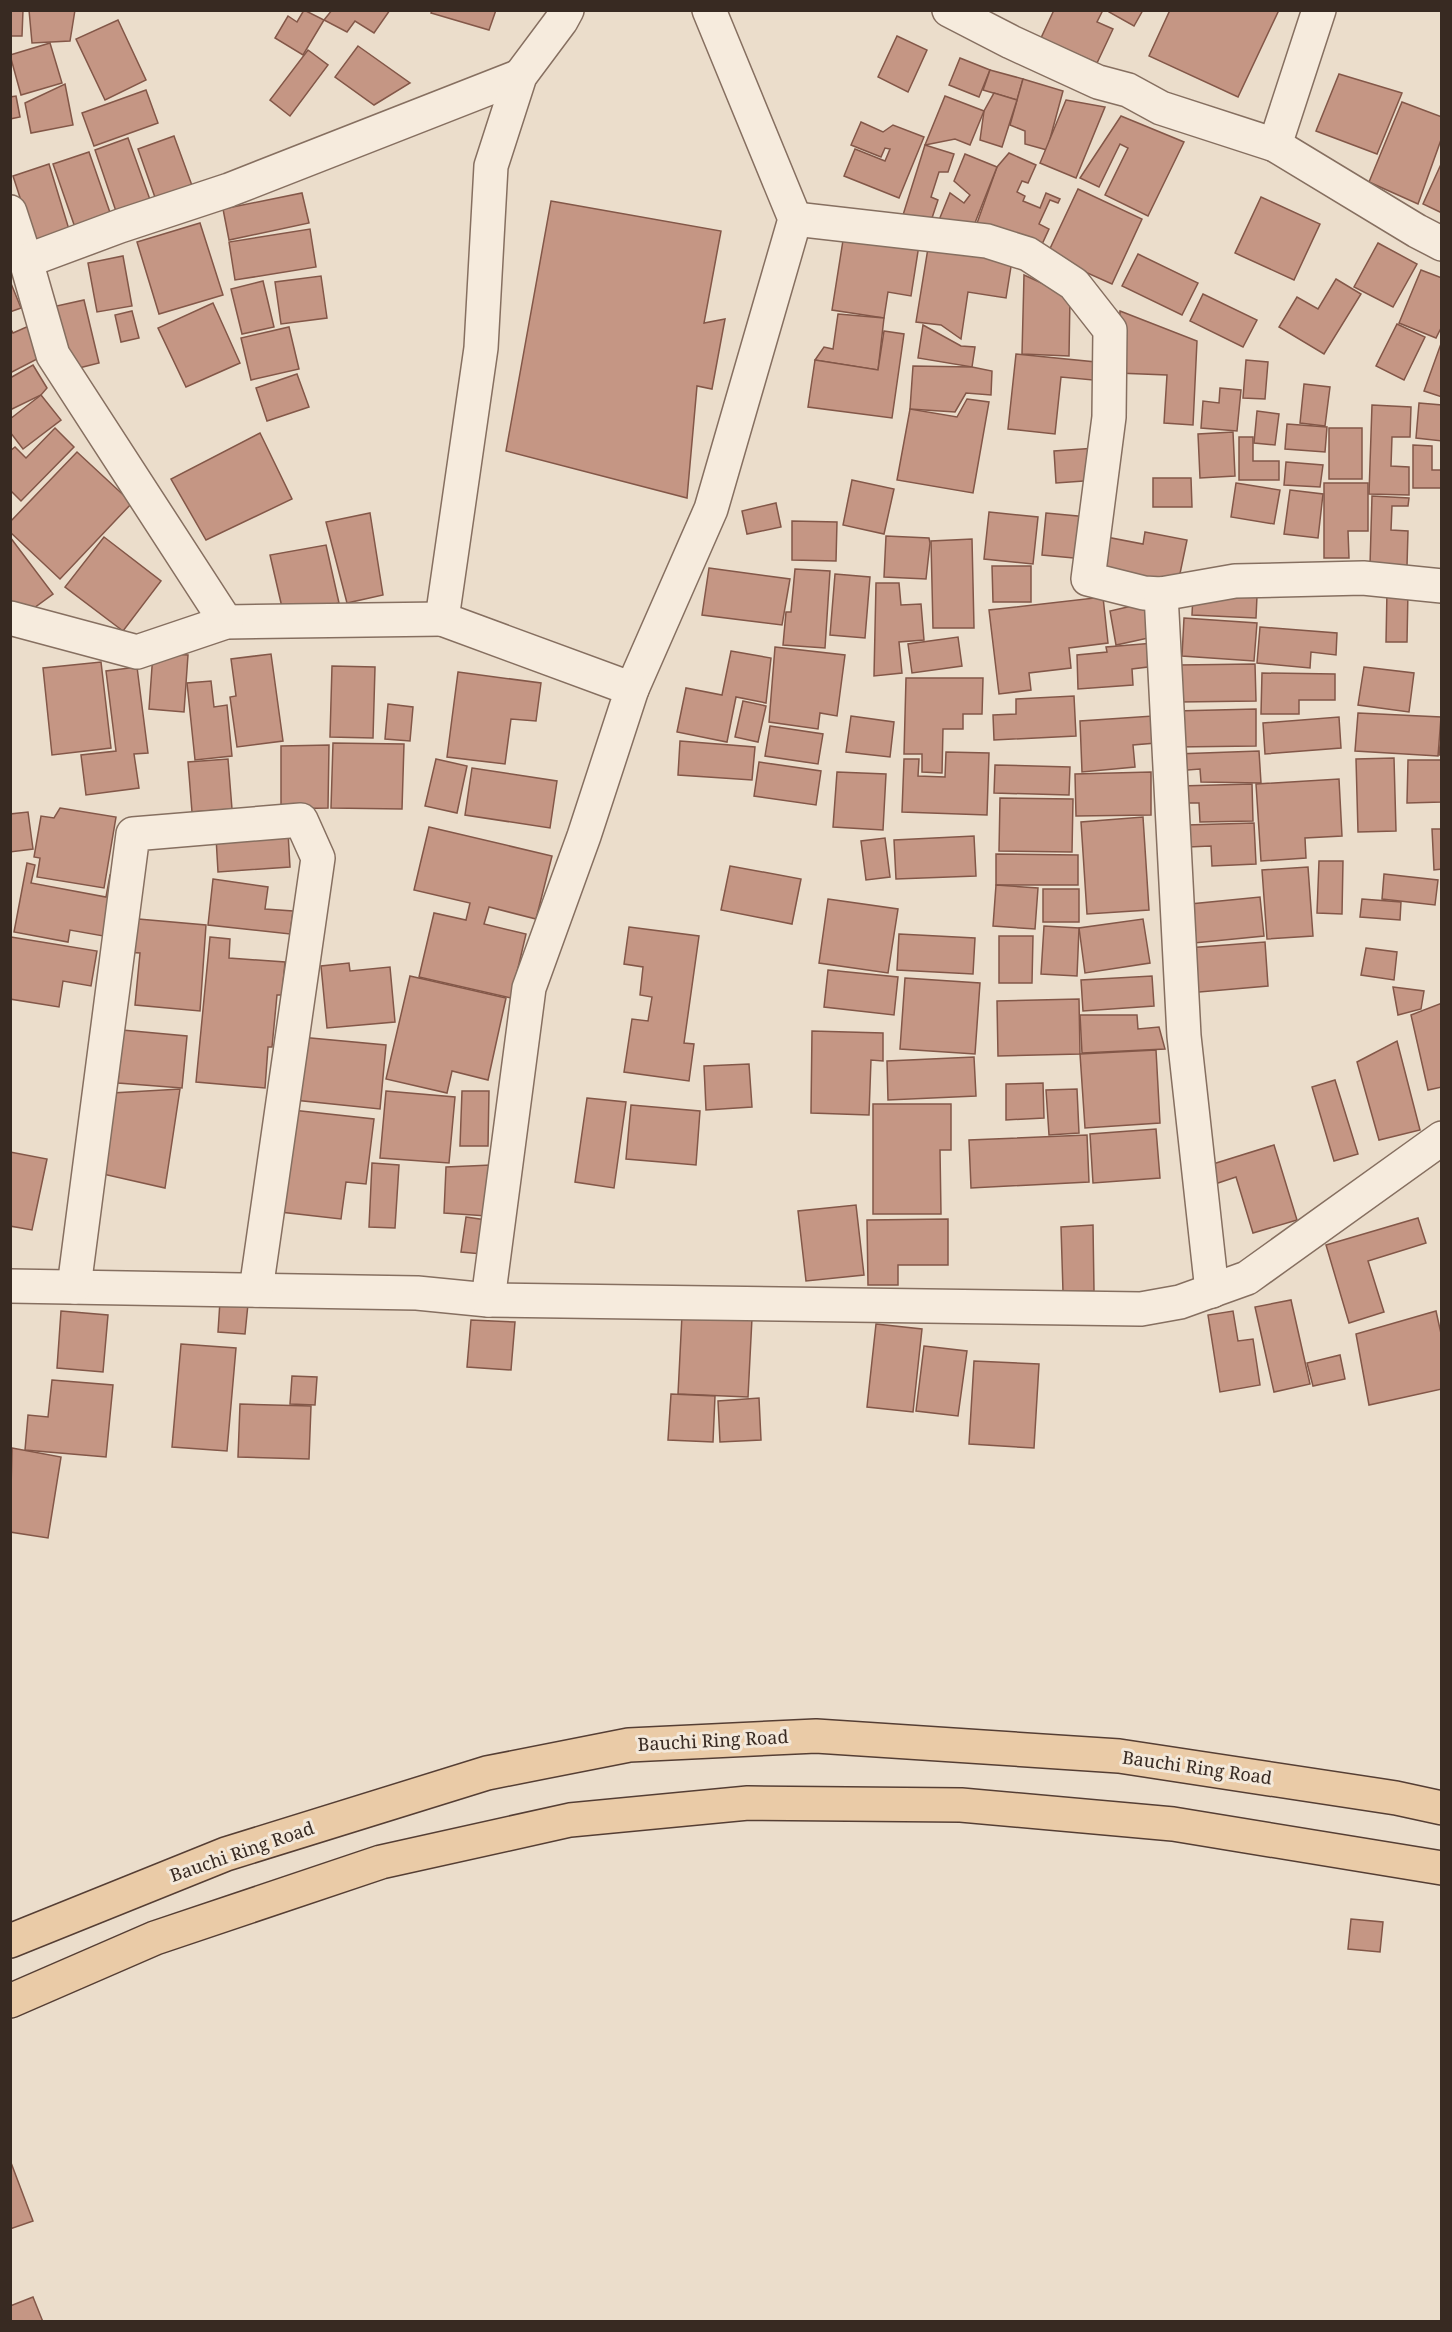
<svg xmlns="http://www.w3.org/2000/svg" width="1452" height="2332" viewBox="0 0 1452 2332" font-family="'Noto Serif',serif">
  <rect width="100%" height="100%" fill="#ebddcb"/>
  <g fill="#c59684" stroke="#835748" stroke-width="1.5">
    <path d="M10,10h13l-1,26h-12z"/>
    <path d="M29,10h46l-5,31 -38,2z"/>
    <path d="M304,10l20,10 -21,35 -28,-17 13,-22 9,6z"/>
    <path d="M332,10h58l-16,23 -19,-12 -8,11 -23,-12z"/>
    <path d="M432,10h64l-7,20 -58,-17z"/>
    <path d="M1054,10h49l-6,12 16,7 -16,34 -56,-25z"/>
    <path d="M1110,10h33l-9,16 -25,-14z"/>
    <path d="M1170,10h109l-41,87 -89,-41z"/>
    <path d="M118,20l28,60 -41,20 -29,-61z"/>
    <path d="M897,36l30,14 -19,42 -30,-15z"/>
    <path d="M50,43l12,40 -41,12 -11,-40z"/>
    <path d="M358,46l52,37 -36,22 -39,-28z"/>
    <path d="M308,50l20,15 -38,51 -20,-16z"/>
    <path d="M960,58l30,12 -11,27 -30,-12z"/>
    <path d="M990,70l33,9 -6,21 -34,-10z"/>
    <path d="M1339,74l63,19 -25,61 -61,-23z"/>
    <path d="M1023,79l40,12 -16,59 -22,-6v-13l-15,-6z"/>
    <path d="M65,84l8,41 -42,8 -6,-30z"/>
    <path d="M146,90l12,33 -64,23 -12,-33z"/>
    <path d="M994,93l23,7 -15,47 -22,-7 4,-29z"/>
    <path d="M16,96l4,21 -10,2v-22z"/>
    <path d="M945,96l39,15 -14,34 -15,-6 -30,6z"/>
    <path d="M1066,100l39,7 -29,71 -36,-15z"/>
    <path d="M1402,102l40,15v20l-24,67 -49,-22z"/>
    <path d="M1121,116l63,26 -36,74 -43,-21 23,-47 -8,-4 -21,43 -19,-9z"/>
    <path d="M861,122l22,10 10,-7 31,12 -25,61 -55,-22 11,-27 30,12 5,-12 -5,-1 -4,9 -30,-12z"/>
    <path d="M174,136l20,55 -37,12 -19,-54z"/>
    <path d="M128,138l25,70 -34,12 -24,-70z"/>
    <path d="M925,145l29,9 -6,18h-9l-8,25 7,3 -8,24 -27,-9z"/>
    <path d="M89,152l25,72 -36,12 -25,-72z"/>
    <path d="M1009,153l27,12 -8,18 -6,-2 -5,11 8,4 -2,5 17,7 6,-15 14,6 -2,4 -8,-3 -11,24 10,5 -11,24 -62,-27 21,-59z"/>
    <path d="M965,154l32,13 -26,66 -32,-13 11,-27 14,10 6,-8 -16,-14z"/>
    <path d="M1442,162v51l-19,-9z"/>
    <path d="M49,164l22,72 -35,11 -23,-71z"/>
    <path d="M1078,189l64,30 -30,65 -65,-29z"/>
    <path d="M302,193l7,30 -80,17 -6,-31z"/>
    <path d="M1261,197l59,27 -26,56 -59,-27z"/>
    <path d="M551,201l170,30 -17,92 21,-4 -13,70 -15,-3 -10,112 -181,-47z"/>
    <path d="M200,223l23,72 -64,19 -22,-72z"/>
    <path d="M310,229l6,38 -81,13 -6,-38z"/>
    <path d="M844,234l75,11 -8,51 -23,-4 -4,26 -52,-8z"/>
    <path d="M929,242l84,12 -7,44 -38,-6 -7,47 -20,-14 -25,-3z"/>
    <path d="M1378,243l39,21 -24,43 -39,-20z"/>
    <path d="M1138,254l60,29 -16,32 -60,-29z"/>
    <path d="M123,256l9,50 -35,6 -9,-49z"/>
    <path d="M1421,270l21,8v48l-6,12 -37,-15z"/>
    <path d="M1024,275l46,21 -1,60 -47,-2z"/>
    <path d="M321,276l6,42 -46,6 -6,-42z"/>
    <path d="M1336,279l25,15 -37,60 -45,-27 18,-30 21,12z"/>
    <path d="M10,281l11,27 -11,4z"/>
    <path d="M263,281l11,46 -32,7 -11,-45z"/>
    <path d="M1203,294l54,26 -14,27 -53,-26z"/>
    <path d="M84,300l15,63 -32,8 -15,-64z"/>
    <path d="M213,303l27,60 -54,24 -28,-59z"/>
    <path d="M132,311l7,27 -18,4 -6,-27z"/>
    <path d="M1120,311l77,30 -4,84 -29,-2 3,-48 -50,-2z"/>
    <path d="M838,314l46,4 -6,52 -63,-10 9,-13 9,2z"/>
    <path d="M1397,324l28,13 -21,43 -28,-14z"/>
    <path d="M31,325l12,31 -33,17v-45l3,5z"/>
    <path d="M923,325l38,21 14,1 -3,20 -54,-9z"/>
    <path d="M289,327l10,42 -48,11 -10,-42z"/>
    <path d="M884,331l20,3 -12,84 -84,-11 7,-47 63,10z"/>
    <path d="M1442,341v56l-18,-6z"/>
    <path d="M1016,354l90,9 -2,18 -43,-4 -6,57 -47,-5z"/>
    <path d="M1246,360l22,2 -3,37 -22,-1z"/>
    <path d="M33,365l14,23 -6,7 -31,15v-32z"/>
    <path d="M913,366l59,1 20,4 -1,24 -25,-2 -11,19 -45,-3z"/>
    <path d="M297,374l12,33 -42,14 -11,-33z"/>
    <path d="M1304,384l26,3 -5,39 -25,-3z"/>
    <path d="M1220,388l21,2 -4,41 -36,-3 2,-27 16,2z"/>
    <path d="M41,395l20,25 -38,29 -13,-17v-13z"/>
    <path d="M967,399l22,3 -16,91 -76,-13 13,-71 47,8z"/>
    <path d="M1419,403l23,2v36l-26,-3z"/>
    <path d="M1372,405l39,2 -1,30h-18l-1,29 18,1v28l-40,-1z"/>
    <path d="M1257,411l22,3 -4,31 -21,-2z"/>
    <path d="M1287,424l40,3 -2,25 -40,-3z"/>
    <path d="M55,428l19,19 -53,54 -11,-11v-39l5,-4 11,11z"/>
    <rect x="1329" y="428" width="33" height="51"/>
    <path d="M1233,432l2,44 -35,2 -2,-44z"/>
    <path d="M260,433l32,66 -86,41 -35,-61z"/>
    <path d="M1239,437h14v24h26v19h-40z"/>
    <path d="M1413,445l19,1v24h10v18h-29z"/>
    <path d="M1096,448l2,32 -42,3 -2,-32z"/>
    <path d="M77,452l55,51 -72,76 -50,-47v-10z"/>
    <path d="M1286,462l37,3 -3,22 -36,-2z"/>
    <path d="M1153,478h38l1,29h-39z"/>
    <path d="M852,480l42,9 -10,45 -41,-9z"/>
    <path d="M1236,483l44,7 -6,34 -43,-7z"/>
    <path d="M1324,483h44v48h-20l1,27h-25z"/>
    <path d="M1290,490l33,4 -5,44 -34,-4z"/>
    <path d="M1372,496l37,2 -1,8h-16l-1,24 17,1 -1,35 -37,-1z"/>
    <path d="M776,503l5,24 -34,7 -5,-23z"/>
    <path d="M989,512l49,5 -5,47 -49,-5z"/>
    <path d="M370,513l13,82 -36,8 -21,-81z"/>
    <path d="M1046,513l42,4 -4,42 -42,-4z"/>
    <path d="M792,521l45,1 -1,39 -44,-1z"/>
    <path d="M1145,532l42,8 -10,48 -83,-14 7,-38 42,8z"/>
    <path d="M886,536l43,2 1,5 -4,36 -42,-2z"/>
    <path d="M10,537l43,57 -30,22 -13,-16z"/>
    <path d="M104,537l57,44 -38,50 -58,-44z"/>
    <path d="M972,539l2,89h-41l-2,-87z"/>
    <path d="M326,545l13,58 -55,13 -14,-61z"/>
    <path d="M992,566h39v36h-38z"/>
    <path d="M709,568l81,11 -8,46 -80,-10z"/>
    <path d="M795,569l35,2 -5,77 -42,-3 3,-33h5z"/>
    <path d="M835,574l35,3 -5,61 -35,-3z"/>
    <path d="M876,583h23l2,22 20,-1 3,36 -25,2 3,31 -28,3z"/>
    <path d="M1387,590h21l-1,52h-21z"/>
    <path d="M1193,594l64,2 -1,22 -64,-3z"/>
    <path d="M1103,597l5,46 -39,5 2,20 -42,5 2,17 -32,4 -10,-84z"/>
    <path d="M1145,603l8,34 -37,8 -6,-34z"/>
    <path d="M1184,618l73,5 -3,38 -72,-5z"/>
    <path d="M1260,627l77,6 -1,22 -25,-3 -1,16 -53,-5z"/>
    <path d="M958,637l4,29 -50,7 -4,-29z"/>
    <path d="M1154,643l2,23 -24,3 1,16 -55,4 -1,-34 30,-3 -1,-5z"/>
    <path d="M775,647l70,8 -8,61 -17,-3 -2,16 -49,-7z"/>
    <path d="M731,651l40,7 -5,45 -30,-6 -9,45 -50,-10 9,-44 36,7z"/>
    <path d="M153,653l35,2 -4,57 -35,-3z"/>
    <path d="M271,654l12,87 -46,6 -7,-50 6,-1 -5,-37z"/>
    <path d="M101,662l10,86 -59,7 -9,-87z"/>
    <path d="M1255,664l1,37 -77,1v-37z"/>
    <path d="M332,666l43,1 -2,71 -43,-1z"/>
    <path d="M137,667l11,86 -14,1 5,34 -53,7 -5,-40 35,-4 -10,-80z"/>
    <path d="M1364,667l50,6 -5,39 -51,-7z"/>
    <path d="M458,672l83,11 -5,38 -25,-2 -6,45 -58,-7z"/>
    <path d="M1262,673l73,1v26h-36v14h-38z"/>
    <path d="M906,678h77l-1,36h-19v15h-20l-1,44 -20,-1v-18h-18z"/>
    <path d="M211,681l3,26 13,-2 5,51 -37,4 -8,-77z"/>
    <path d="M1074,696l2,40 -82,4 -1,-25 23,-1v-15z"/>
    <path d="M743,701l23,5 -8,36 -23,-5z"/>
    <path d="M388,704l25,3 -3,34 -25,-2z"/>
    <path d="M1256,709v37l-81,1v-36z"/>
    <path d="M1358,713l83,4 -3,39 -83,-5z"/>
    <path d="M851,716l43,6 -4,35 -44,-5z"/>
    <path d="M1153,716l3,27 -23,2 2,22 -53,5 -2,-51z"/>
    <path d="M1339,717l2,31 -76,6 -2,-31z"/>
    <path d="M1442,725v30h-3z"/>
    <path d="M770,726l53,8 -5,30 -53,-8z"/>
    <path d="M680,741l75,6 -3,33 -74,-5z"/>
    <path d="M333,743l71,1 -2,65 -71,-1z"/>
    <path d="M329,745l-1,63 -47,1v-63z"/>
    <path d="M1259,751l2,32 -60,-1 -1,-13 -25,2v-17z"/>
    <path d="M946,752l43,1 -2,62 -85,-3 2,-53h15l-1,17 27,1z"/>
    <path d="M1394,758l2,73 -38,1 -2,-73z"/>
    <path d="M228,759l4,50 -40,3 -4,-50z"/>
    <path d="M436,759l31,7 -10,47 -32,-7z"/>
    <path d="M1408,760h34v42l-35,1z"/>
    <path d="M759,762l62,9 -5,34 -62,-9z"/>
    <path d="M995,765l75,2 -1,28 -75,-2z"/>
    <path d="M472,768l85,13 -7,47 -85,-13z"/>
    <path d="M837,772l49,2 -3,56 -50,-3z"/>
    <path d="M1151,772v43l-75,1 -1,-42z"/>
    <path d="M1339,779l3,57 -37,2 1,20 -45,3 -5,-77z"/>
    <path d="M1252,784l1,37 -53,1 -1,-19h-19v-17z"/>
    <path d="M1000,798l73,1 -1,53 -73,-1z"/>
    <path d="M60,808l56,9 -12,71 -67,-11 3,-19 -6,-1 7,-41 13,2z"/>
    <path d="M28,812l5,37 -23,3v-38z"/>
    <path d="M1143,817l6,93 -62,4 -6,-92z"/>
    <path d="M1254,823l2,41 -44,2 -1,-20 -23,1 -1,-22z"/>
    <path d="M429,827l123,29 -16,63 -47,-12 -5,17 42,10 -15,64 -92,-21 15,-64 32,7 4,-17 -56,-13z"/>
    <path d="M1432,829h10v40l-8,1z"/>
    <path d="M288,832l2,35 -72,5 -2,-35z"/>
    <path d="M974,836l2,40 -80,3 -2,-39z"/>
    <path d="M885,838l5,39 -24,3 -5,-39z"/>
    <path d="M996,854l82,1v30h-82z"/>
    <path d="M1319,861h24l-1,53 -25,-1z"/>
    <path d="M27,863l8,2 -4,18 75,14 4,-22 11,2 -12,60 -39,-7 -2,12 -54,-10z"/>
    <path d="M730,866l71,13 -9,45 -71,-14z"/>
    <path d="M1308,867l5,69 -46,3 -5,-69z"/>
    <path d="M1384,874l54,6 -3,25 -53,-6z"/>
    <path d="M213,879l55,8 -3,22 28,2 -3,23 -82,-9z"/>
    <path d="M996,885l42,3 -3,41 -42,-3z"/>
    <rect x="1043" y="889" width="36" height="33"/>
    <path d="M1260,897l4,39 -80,8 -4,-39z"/>
    <path d="M828,899l70,10 -10,64 -69,-10z"/>
    <path d="M1362,899l39,3 -1,18 -40,-3z"/>
    <path d="M127,918l79,7 -6,86 -65,-6 5,-52 -16,-1z"/>
    <path d="M1143,919l7,44 -65,10 -6,-45z"/>
    <path d="M1044,926l35,2 -2,48 -36,-2z"/>
    <path d="M629,927l70,9 -15,107 10,1 -5,37 -65,-9 8,-53 16,2 4,-24 -12,-2 3,-28 -19,-3z"/>
    <path d="M899,934l76,4 -2,36 -76,-4z"/>
    <path d="M999,936h34l-1,47h-33z"/>
    <path d="M11,937l86,14 -6,35 -28,-5 -4,26 -49,-8z"/>
    <path d="M210,937l20,2 -1,19 56,4 -3,33h-5l-5,52h-4l-3,41 -69,-6z"/>
    <path d="M1265,942l3,44 -80,7 -1,-45z"/>
    <path d="M1366,948l31,4 -3,28 -33,-5z"/>
    <path d="M349,963l1,8 40,-4 5,55 -68,6 -6,-62z"/>
    <path d="M828,970l70,7 -4,38 -70,-8z"/>
    <path d="M410,976l96,22 -18,82 -36,-9 -5,22 -61,-14z"/>
    <path d="M1152,976l2,30 -71,5 -2,-31z"/>
    <path d="M905,978l75,5 -5,71 -75,-5z"/>
    <path d="M1393,987l31,4 -3,18 -23,6z"/>
    <path d="M1079,999l1,55 -82,2 -1,-55z"/>
    <path d="M1442,1003v84l-14,3 -17,-75z"/>
    <path d="M1080,1015h57l1,14 21,-2 6,22 -83,4z"/>
    <path d="M122,1030l65,6 -5,52 -64,-5z"/>
    <path d="M812,1031l71,2v28l-12,-1 -2,55 -58,-2z"/>
    <path d="M300,1037l86,8 -6,64 -86,-9z"/>
    <path d="M1397,1041l23,89 -41,10 -22,-78z"/>
    <path d="M1156,1050l4,73 -75,5 -5,-74z"/>
    <path d="M974,1057l2,39 -88,4 -1,-39z"/>
    <path d="M749,1064l3,43 -46,3 -2,-44z"/>
    <path d="M1335,1080l23,74 -24,7 -22,-74z"/>
    <path d="M1043,1083l1,35 -38,2v-36z"/>
    <path d="M180,1089l-15,99 -71,-16 18,-79z"/>
    <path d="M1077,1089l2,44 -30,2 -3,-45z"/>
    <path d="M386,1091l69,6 -6,66 -69,-5z"/>
    <path d="M462,1091h27l-1,55h-28z"/>
    <path d="M587,1098l39,4 -12,86 -39,-6z"/>
    <path d="M873,1104h78v46h-11l1,64h-68z"/>
    <path d="M631,1105l69,6 -4,54 -70,-6z"/>
    <path d="M292,1110l82,9 -8,65 -20,-2 -5,37 -61,-7z"/>
    <path d="M1156,1129l4,49 -67,5 -3,-49z"/>
    <path d="M1087,1135l2,47 -118,6 -2,-48z"/>
    <path d="M1274,1145l23,75 -44,13 -17,-56 -30,10 -6,-19z"/>
    <path d="M10,1152l37,7 -15,71 -22,-4z"/>
    <path d="M372,1163l27,2 -4,63 -26,-1z"/>
    <path d="M491,1165l-4,51 -43,-3 2,-46z"/>
    <path d="M856,1205l8,70 -58,6 -8,-70z"/>
    <path d="M466,1217l20,3 -4,34 -21,-2z"/>
    <path d="M1418,1218l8,25 -58,18 16,51 -35,11 -23,-78z"/>
    <path d="M948,1219v46h-50v20h-30l-1,-65z"/>
    <path d="M1093,1225l1,66 -31,1 -2,-65z"/>
    <path d="M1291,1300l19,84 -36,8 -19,-85z"/>
    <path d="M220,1301l28,3 -3,30 -27,-2z"/>
    <path d="M61,1311l47,4 -5,57 -46,-4z"/>
    <path d="M1233,1311l5,30 15,-2 7,46 -40,7 -12,-77z"/>
    <path d="M1436,1311l6,27v51l-73,16 -13,-71z"/>
    <path d="M682,1315l70,3 -4,79 -70,-3z"/>
    <path d="M471,1320l44,2 -4,48 -44,-3z"/>
    <path d="M876,1324l46,5 -9,83 -46,-5z"/>
    <path d="M181,1344l55,4 -9,103 -55,-4z"/>
    <path d="M924,1346l43,5 -9,65 -42,-5z"/>
    <path d="M1340,1355l5,24 -32,7 -6,-23z"/>
    <path d="M974,1361l65,3 -5,84 -65,-4z"/>
    <path d="M292,1376l25,1 -2,28 -25,-1z"/>
    <path d="M52,1380l61,5 -7,72 -81,-7 3,-35 20,2z"/>
    <path d="M671,1394l44,2 -2,46 -45,-2z"/>
    <path d="M759,1398l2,42 -41,2 -2,-41z"/>
    <path d="M240,1404l71,2 -2,53 -71,-2z"/>
    <path d="M12,1448l49,9 -13,81 -38,-6z"/>
    <path d="M1351,1919l32,3 -3,30 -32,-3z"/>
    <path d="M10,2160l23,61 -23,8z"/>
    <path d="M33,2297l10,25h-33v-16z"/>
  </g>
  <g fill="none" stroke-linecap="round" stroke-linejoin="round">
    <g stroke="#866f60" stroke-width="36">
      <g id="street">
        <path d="M949,10l62,32 87,40 30,8 33,18 114,37 142,86 25,13"/>
        <path d="M1275,145l44,-135"/>
        <path d="M10,212l16,49"/>
        <path d="M795,219l192,22 41,13 46,30 36,46 -1,87 -21,162 56,14 17,1 74,-13 128,-3 79,8"/>
        <path d="M1161,594l23,442 28,255"/>
        <path d="M10,618l127,34 89,-30 216,-3"/>
        <path d="M226,622l-173,-267 -27,-94 94,-35 109,-36 291,-114"/>
        <path d="M632,689l79,-180 84,-290 -86,-209"/>
        <path d="M10,1286l407,7 71,7 653,9 39,-7 67,-24 195,-140"/>
        <path d="M74,1287l59,-453 168,-14 17,38 -62,432"/>
        <path d="M488,1300l41,-312 55,-152 48,-147 -190,-70 39,-271 10,-182 29,-90 41,-55 6,-11"/>
      </g>
    </g>
    <g stroke="#553e34" stroke-width="36">
      <g id="primary">
        <path d="M10,1941l216,-87 261,-81 142,-28 187,-9 303,20 277,42 46,10"/>
        <path d="M10,2001l145,-63 226,-76 189,-42 178,-17 213,2 212,19 269,44"/>
      </g>
    </g>
    <use href="#street" stroke="#f6ebdd" stroke-width="33"/>
    <use href="#primary" stroke="#eacba7" stroke-width="33"/>
  </g>
  <g text-anchor="middle" stroke-width="6" stroke-linejoin="round" paint-order="stroke">
    <g font-size="18" fill="#382a22" stroke="#f3e8da">
      <text transform="translate(713 1741) rotate(-3)" y="6">Bauchi Ring Road</text>
      <text transform="translate(1197 1768) rotate(8)" y="6">Bauchi Ring Road</text>
      <text transform="translate(242 1852) rotate(-19)" y="6">Bauchi Ring Road</text>
    </g>
  </g>
  <rect width="1452" height="2332" fill="none" stroke="#382a22" stroke-width="24"/>
</svg>
